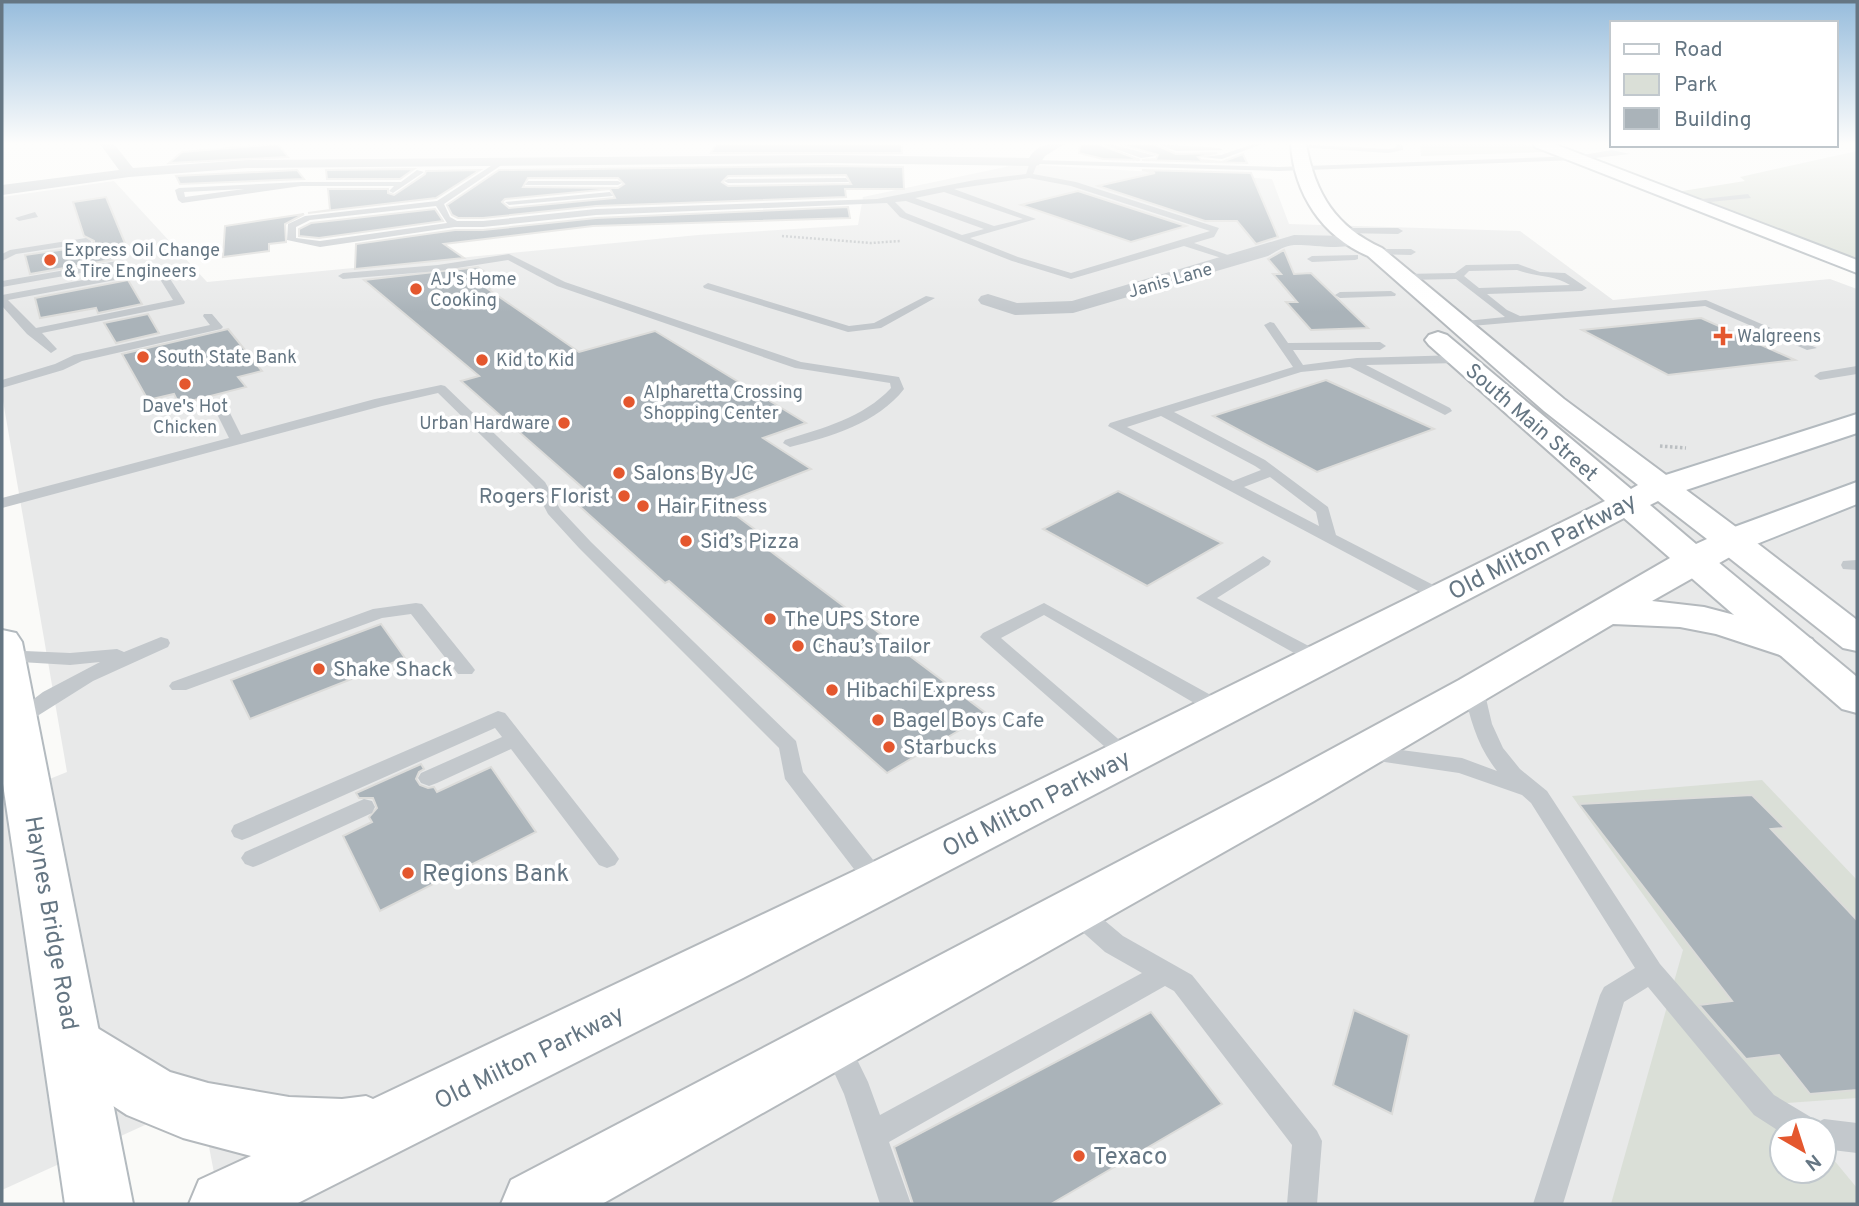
<svg xmlns="http://www.w3.org/2000/svg" width="1859" height="1206" viewBox="0 0 1859 1206" font-family="Overpass,sans-serif">
  <rect width="100%" height="100%" fill="#fafaf8"/>
  <path fill="#e8e9e9" fill-rule="evenodd" d="M1019,164l253,15 17,45 231,7 93,69 217,-21 27,10v915h-1637l-20,-104 -198,90v-392l65,-26 -65,-377v-198l112,-16 93,101 491,-47 160,-10 5,-28zM1782,1129h42v42h-42z"/>
  <g fill="#dadfd7">
    <path d="M1420,144h106l22,8 -127,4z"/>
    <path d="M1857,151v110l-181,-69 69,-11 -5,-4z"/>
    <path d="M1762,780l95,100v218l-70,5 -5,26v42h42v-23l33,40v16h-246l72,-254 -111,-154z"/>
  </g>
  <g fill="#aab3b9" stroke="#dcdcda" stroke-width="2" fill-rule="evenodd">
    <path d="M278,144l10,13 -119,6 13,-11z"/>
    <path d="M716,144h186v9h-191z"/>
    <path d="M1080,144h18l42,16 -37,-1 -24,-6z"/>
    <path d="M1119,144h35l22,10 41,-1 -19,4 3,3 21,2 21,-8 4,9 -105,-3 14,-1 2,-4z"/>
    <path d="M831,166l72,1 1,22h-59l1,8 -250,9 -113,12h-25l-6,-3 -5,-10 52,-35zM846,175l5,9 -123,2 -6,-4 6,-6zM528,178h90l6,6 -6,4 -95,-1zM610,189l5,9 -106,10 -7,-6 3,-3z"/>
    <path d="M414,169l-14,10h-73l-1,-9z"/>
    <path d="M297,170l7,9 -124,5 -4,-8z"/>
    <path d="M480,170l-44,28 -128,15 22,-3 -2,-21h60v4l6,2 31,-21 1,-3z"/>
    <path d="M1142,170l109,3 27,64 -22,7 -19,-23h-32l-107,-35 57,-13z"/>
    <path d="M1078,191l108,35 -55,16 -110,-37z"/>
    <path d="M106,197l23,56 -15,2 2,4 -86,15 -5,-19 55,-8 5,9 10,1 -1,-16 -10,-5 -11,-34z"/>
    <path d="M848,207l2,11 -257,8 -149,18 20,14 -109,11 1,-25 99,-14h28l113,-12z"/>
    <path d="M435,209l8,12 -124,17 -20,-2v-7l12,-6z"/>
    <path d="M304,214l-19,10 1,18 -17,2v7l-46,6 2,-31z"/>
    <path d="M1284,250l10,24 17,-1 57,55 -57,2 -25,-28h11l-24,-28h8l-13,-15z"/>
    <path d="M478,267l26,18 -16,4 91,63 76,-21 151,92 -43,15 48,31 -90,35 48,36 -8,4 226,170 -100,59 -218,-192 -4,2 -98,-88 17,-6 -123,-108 18,-5 -115,-96z"/>
    <path d="M128,280l14,24 -44,9 -2,-5 -56,10 -5,-20z"/>
    <path d="M148,314l11,19 -43,10 -12,-20z"/>
    <path d="M1701,318l94,42 -127,15 -86,-45z"/>
    <path d="M228,329l34,42 -24,6 8,10 -67,17 -5,-10 -26,6 -26,-46z"/>
    <path d="M1326,380l108,49 -117,43 -104,-56z"/>
    <path d="M1118,491l104,52 -75,43 -104,-57z"/>
    <path d="M381,624l24,34 -155,61 -19,-39z"/>
    <path d="M421,764l3,5 -5,3 -3,7 4,6 8,3 6,-1 3,5 54,-25 45,65 -156,79 -37,-75 29,-14 -3,-5 8,-9 -4,-10h-14l-3,-5z"/>
    <path d="M1752,795l33,33 -14,1 86,91v170l-47,4 -31,-39 -33,4 -47,-54 33,-4 -153,-197z"/>
    <path d="M1354,1010l55,25 -17,79 -59,-29z"/>
    <path d="M1151,1012l71,92 -171,100h-138l-19,-57z"/>
  </g>
  <g fill="none" stroke-linecap="round" stroke-linejoin="round">
    <g stroke="#b3babf" stroke-width="4">
      <g id="secondary">
        <path d="M1534,144h20l303,116v13l-322,-126z"/>
        <path d="M1857,414v19l-186,62 -12,3 -12,-3 -4,-7 4,-7z"/>
        <path d="M1857,482v22l-113,45 -13,3 -13,-3 -5,-8 5,-8z"/>
        <path d="M2,630l14,3 6,9 111,562h-68l-63,-427z"/>
      </g>
    </g>
    <g stroke="#b5babe" stroke-width="4">
      <g id="primary">
        <path d="M1731,530l13,3 113,87v31l-14,-3 -125,-99 -5,-8 5,-8z"/>
        <path d="M1693,549l13,3 151,125v36l-15,-4 -162,-141 -5,-8 5,-8z"/>
      </g>
    </g>
    <g stroke="#b4b9bd" stroke-width="4">
      <path id="highway" d="M1291,144h15c9,50 30,83 76,104l182,151 180,134 5,8 -5,8 -92,52 52,6 61,16 47,16 6,9 -6,9 -14,4 -82,-27 -36,-7 -67,-3 -299,177 -712,403h-101l10,-24 769,-403 179,-97 211,-122 -46,-40 -881,460 -447,226h-107l10,-24 52,-24 -68,-18 -56,-23 -75,-49 -9,-20 9,-20 21,-8 21,8 76,46 38,11 81,14 53,2 24,-3 7,3 498,-236 734,-362 -176,-156 -4,-5 4,-5 9,-3 9,3 184,154 7,-4 -94,-74 -176,-155c-46,-20 -74,-62 -77,-112zM1658,501l49,38 -11,5 -46,-39z"/>
    </g>
    <path stroke="#bbbfc2" stroke-width="2.5" stroke-dasharray="2 2" stroke-linecap="butt" d="M782,236l89,7 29,-2"/>
    <path stroke="#bbbfc2" stroke-width="3.5" stroke-dasharray="2.5 2.5" stroke-linecap="butt" d="M1660,446l26,2"/>
    <g fill="#c3c8cc" fill-rule="evenodd">
      <path d="M1101,144h10l45,12 -15,2z"/>
      <path d="M1157,144l62,4 4,2 -47,1z"/>
      <path d="M1253,144h9l-40,15 -21,-2 20,-2z"/>
      <path d="M1295,144l93,5 7,-1 1,-4h6l1,6 -15,3 -90,-6z"/>
      <path d="M1612,150l18,4 -53,6 -298,11 -242,-7 -4,10 43,8 143,46 -5,9 -20,6 48,17 -5,3 -53,-17 -113,33 -59,-18 -112,-44 -13,-14 -291,12 -113,12h-28l-135,20 -33,-7 1,-16 17,-8 132,-15 63,-41 3,4 -59,40 6,13 7,4h26l113,-12 281,-10 98,-19 51,-6 4,-12 4,-2 245,7 298,-11zM1029,178l42,8 139,45 -139,42 -53,-16 -48,-19 66,-19 -82,-30zM944,192l79,27 -29,7 -79,-28zM906,201l78,28 -22,6 -56,-22 -11,-11zM436,206l11,17 -127,18 -24,-3v-11l14,-7z"/>
      <path d="M417,170l7,2 -31,21 -4,-2 5,-5h-93l-119,17 -4,-3 -3,-10 4,-2 122,-6h100zM244,189l-59,8 -1,-5z"/>
      <path d="M846,178l3,4 -121,1 -4,-2 4,-2z"/>
      <path d="M528,181h90l4,2 -4,2h-93z"/>
      <path d="M610,192l3,4 -104,9 -4,-3z"/>
      <path d="M1748,194l3,4 -63,6 -4,-3z"/>
      <path d="M35,212l3,5 -19,4 -4,-3z"/>
      <path d="M1342,228h56l5,3 -5,3 -59,-1 -2,-2z"/>
      <path d="M86,238l5,3 2,14h-6l-5,-11 -66,10 -14,7v-7l8,-4z"/>
      <path d="M1375,249h36l5,3 -5,3 -39,-1v-4z"/>
      <path d="M509,254l56,28 236,80 98,15 5,12c-26,34 -74,48 -114,58l-7,-4 2,-3c38,-12 78,-22 106,-52l-1,-5 -95,-15 -238,-82 -49,-26 -70,11 -95,8 -5,-3 5,-3 95,-8z"/>
      <path d="M1358,255v4l-3,1 -43,2 -5,-3 5,-3z"/>
      <path d="M123,260l5,3 -2,2 -124,22v-6z"/>
      <path d="M1518,264l22,8 25,1 22,15 -5,3 -95,3 20,16 13,6 186,-16 111,48 -10,2 -102,-44 -245,21 -6,-3 2,-2 49,-5 -49,-38 -52,1 -5,-3 5,-3 51,-1 11,-8zM1517,270c19,7 38,5 53,15l-91,3 -15,-12 5,-5z"/>
      <path d="M161,270l4,1 20,31 -1,2 -142,29 15,16 -6,4 -24,-19 -25,-28v-11l124,-23zM158,276l15,24 -137,28 -28,-28 118,-22z"/>
      <path d="M708,283l141,43 25,-3 52,-27 9,2 -54,30 -33,4 -144,-44 -1,-2z"/>
      <path d="M1391,291l5,3 -1,2 -55,2 -5,-3 5,-3z"/>
      <path d="M204,314h8l11,13 -2,2 -139,32 -19,9 -61,18v-8l53,-16 19,-9 136,-30 -7,-9z"/>
      <path d="M1270,322l4,1 14,20 92,-1 6,4 -6,4h-87l10,15 54,-7 102,-3 6,4 -6,4 -93,2 84,43 2,3 -7,4 -95,-48 -49,5 -127,40 91,48 63,47 8,28 111,57 3,4 -3,4h-12l-327,-174 2,-3 183,-56 -29,-42zM1161,416l94,50 6,4 -28,11 -106,-54zM1270,477l46,35 3,14 -75,-39z"/>
      <path d="M1857,366v8l-37,6 -6,-4 6,-4z"/>
      <path d="M441,385l4,1 100,96 15,27 31,33 205,199 7,31 83,104 4,7 -4,7 -8,3 -8,-3 -85,-111 -6,-31 -200,-200 -31,-34 -14,-27 -96,-94 -56,13 -380,102v-10l227,-60 -14,-28 2,-3h10l14,28 134,-36z"/>
      <path d="M1263,556l8,5 -2,4 -52,33 109,57 2,4 -2,4h-14l-116,-65z"/>
      <path d="M1857,560v10l-14,-1 -2,-4 2,-4z"/>
      <path d="M416,603l6,1 50,62 3,4 -3,4h-14l-47,-60 -29,4 -196,72h-14l-3,-4 3,-4 201,-73z"/>
      <path d="M1044,603l183,101 3,5 -3,5h-14l-169,-99 -43,23 137,118 -3,5 -7,2 -7,-2 -141,-124 3,-4z"/>
      <path d="M161,637l7,2 2,4 -2,4 -75,34 -70,44h-14l-3,-5 37,-28 57,-30 -30,3 -66,-4 -2,-11 68,3 47,-4 7,3z"/>
      <path d="M1474,684l7,1 3,5 8,34 11,24 17,21 27,22 113,173 114,131 40,24 2,4 8,-4 33,4v30l-33,-4v-20h-42v4l-28,-18 -106,-128 -24,15 -61,202h-30l67,-209 4,-8 31,-19 -104,-165 -9,-8 -63,-22 -88,-13 -7,-2 -3,-5 3,-5 7,-2 91,12 35,13c-19,-24 -27,-51 -33,-81l3,-5z"/>
      <path d="M498,711l7,2 110,140 4,6 -4,6 -8,3 -8,-3 -88,-116 -74,34 -8,3 -8,-3 -3,-5 3,-5 81,-36 -7,-9 -245,109 -8,3 -8,-3 -3,-6 3,-6z"/>
      <path d="M364,799l8,2 3,6 -3,6 -111,51 -8,3 -8,-3 -4,-6 4,-6z"/>
      <path d="M1077,902l9,3 37,31 69,39 125,156 5,10 -5,63h-30l5,-59 -118,-154 -9,-5 -276,156 22,62h-31l-36,-110 -23,-50 4,-9 10,-4 10,4 23,47 12,33 262,-142 -37,-21 -37,-33 -3,-7 3,-7z"/>
    </g>
    <g fill="#c3c8cc" fill-rule="evenodd">
      <path d="M100,144h14l19,24 114,-8 584,-5 198,3c8,-14 21,-15 35,-14l-19,12 -6,9 -5,1 -203,-3 -584,5 -118,9 -127,18v-10l117,-15z"/>
      <path d="M1294,235l57,1 9,5c-10,11 -50,3 -66,4 -10,1 -17,6 -26,11l-195,57 -58,2 -34,-11 -3,-4 3,-4 7,-2 29,9 55,-2z"/>
    </g>
    <use href="#secondary" fill="#fff" fill-rule="evenodd"/>
    <use href="#primary" fill="#fff" fill-rule="evenodd"/>
    <use href="#highway" fill="#fff" fill-rule="evenodd"/>
  </g>
  <linearGradient id="sky" x2="0" y2="1"><stop stop-color="#96bcdc"/><stop offset="0.46" stop-color="#fdfdfc"/><stop offset="1" stop-color="#fdfdfc" stop-opacity="0"/></linearGradient>
  <rect width="1859" height="312" fill="url(#sky)"/>
  <g fill="#e4572e" stroke="#fff" stroke-width="2.5">
    <circle cx="50" cy="260" r="7"/>
    <circle cx="416" cy="289" r="7"/>
    <path d="M1719.5 325.5h7v7h7v7h-7v7h-7v-7h-7v-7h7z"/>
    <circle cx="143" cy="357" r="7"/>
    <circle cx="482" cy="360" r="7"/>
    <circle cx="185" cy="384" r="7"/>
    <circle cx="629" cy="402" r="7"/>
    <circle cx="564" cy="423" r="7"/>
    <circle cx="619" cy="473" r="7"/>
    <circle cx="624" cy="496" r="7"/>
    <circle cx="643" cy="506" r="7"/>
    <circle cx="686" cy="541" r="7"/>
    <circle cx="770" cy="619" r="7"/>
    <circle cx="798" cy="646" r="7"/>
    <circle cx="319" cy="669" r="7"/>
    <circle cx="832" cy="690" r="7"/>
    <circle cx="878" cy="720" r="7"/>
    <circle cx="889" cy="747" r="7"/>
    <circle cx="408" cy="873" r="7"/>
    <circle cx="1079" cy="1156" r="7"/>
  </g>
  <g text-anchor="middle" stroke-width="7" stroke-linejoin="round" paint-order="stroke">
    <g font-size="18" fill="#657683" stroke="#fff" text-anchor="start">
      <text x="64" y="256">Express Oil Change<tspan x="64" dy="21">&amp; Tire Engineers</tspan></text>
      <text x="430" y="285">AJ's Home<tspan x="430" dy="21">Cooking</tspan></text>
      <text x="1737" y="342">Walgreens</text>
      <text x="157" y="363">South State Bank</text>
      <text x="496" y="366">Kid to Kid</text>
      <text x="643" y="398">Alpharetta Crossing<tspan x="643" dy="21">Shopping Center</tspan></text>
      <text x="185" y="412" text-anchor="middle">Dave's Hot<tspan x="185" dy="21">Chicken</tspan></text>
      <text x="550" y="429" text-anchor="end">Urban Hardware</text>
    </g>
    <g font-size="18" fill="#657683" stroke="#fff">
      <text transform="translate(1170 280) rotate(-16)" y="6">Janis Lane</text>
    </g>
    <g font-size="21" fill="#657683" stroke="#fff">
      <text transform="translate(1532 422) rotate(41)" y="7">South Main Street</text>
    </g>
    <g font-size="21" fill="#657683" stroke="#fff" text-anchor="start">
      <text x="633" y="480">Salons By JC</text>
      <text x="610" y="503" text-anchor="end">Rogers Florist</text>
      <text x="657" y="513">Hair Fitness</text>
      <text x="700" y="548">Sid’s Pizza</text>
      <text x="784" y="626">The UPS Store</text>
      <text x="812" y="653">Chau’s Tailor</text>
      <text x="333" y="676">Shake Shack</text>
      <text x="846" y="697">Hibachi Express</text>
      <text x="892" y="727">Bagel Boys Cafe</text>
      <text x="903" y="754">Starbucks</text>
    </g>
    <g font-size="24" fill="#657683" stroke="#fff">
      <text transform="translate(1542 546) rotate(-27)" y="8">Old Milton Parkway</text>
      <text transform="translate(1036 803) rotate(-27)" y="8">Old Milton Parkway</text>
      <text transform="translate(52 923) rotate(80)" y="8">Haynes Bridge Road</text>
      <text transform="translate(529 1057) rotate(-26)" y="8">Old Milton Parkway</text>
    </g>
    <g font-size="24" fill="#657683" stroke="#fff" text-anchor="start">
      <text x="422" y="881">Regions Bank</text>
      <text x="1093" y="1164">Texaco</text>
    </g>
  </g>
  <rect width="1859" height="1206" fill="none" stroke="#657683" stroke-width="7"/>
  <rect x="1610" y="21" width="228" height="126" fill="#ffffff" stroke="#c1c8cd" stroke-width="2"/>
  <rect x="1624" y="44" width="35" height="10" fill="#ffffff" stroke="#c1c8cd" stroke-width="2"/>
  <text x="1674" y="56" font-size="21" fill="#657683">Road</text>
  <rect x="1624" y="74" width="35" height="21" fill="#dadfd7" stroke="#c1c8cd" stroke-width="2"/>
  <text x="1674" y="91" font-size="21" fill="#657683">Park</text>
  <rect x="1624" y="108" width="35" height="21" fill="#aab3b9" stroke="#c1c8cd" stroke-width="2"/>
  <text x="1674" y="126" font-size="21" fill="#657683">Building</text>
  <g transform="translate(1803 1150) rotate(141)"><circle r="33" fill="#ffffff" stroke="#c1c8cd" stroke-width="2"/>
  <path d="M0-5L12 26L0 18L-12 26Z" fill="#e4572e"/>
  <text y="-10" font-size="19" font-weight="bold" text-anchor="middle" fill="#657683">N</text>
  </g>
</svg>
